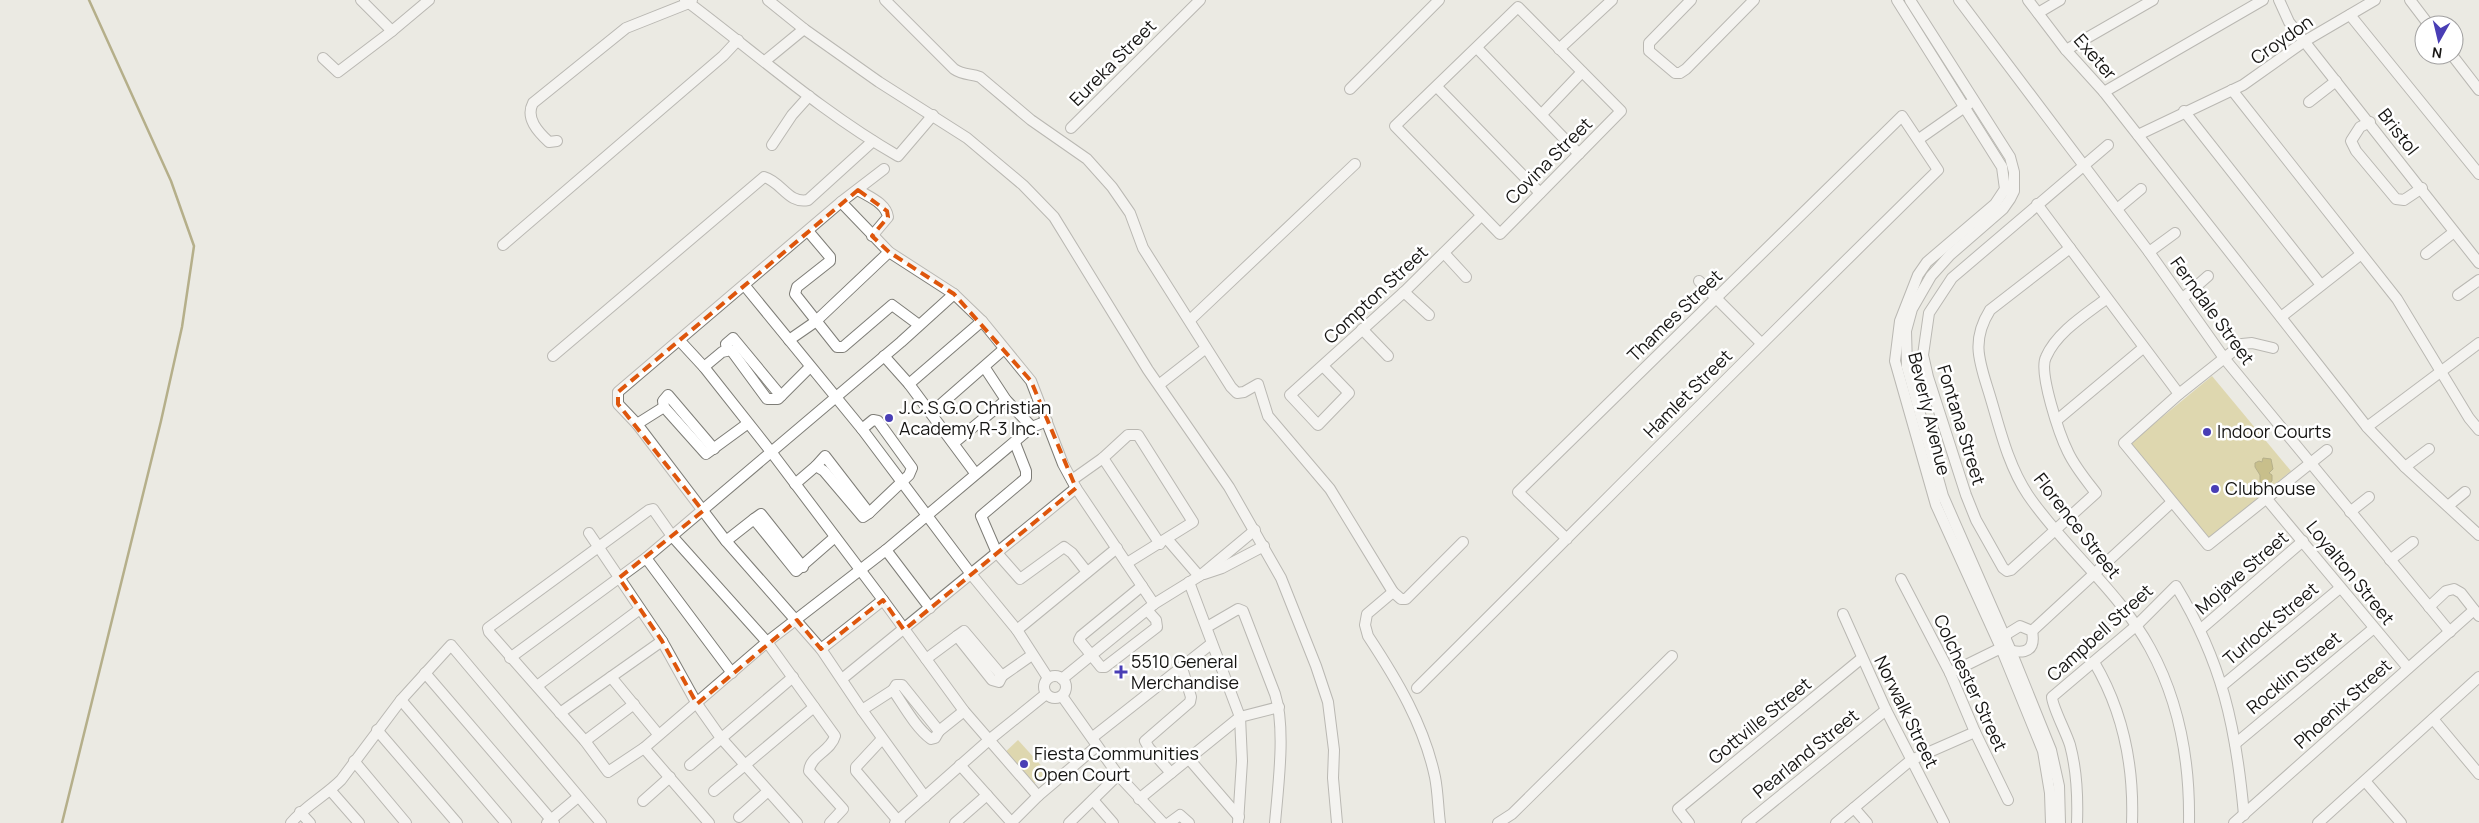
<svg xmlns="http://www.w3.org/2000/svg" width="2479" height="823" viewBox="0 0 2479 823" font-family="Manrope,sans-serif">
  <rect width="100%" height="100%" fill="#ebeae3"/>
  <g fill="#cfc170">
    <path d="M2212,376l79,95 -85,70 -79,-95z"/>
    <path d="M1018,740l29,32 -17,15 -29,-31z"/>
  </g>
  <path fill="#9d8d21" stroke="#74691d" d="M2263,458l8,1 2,10 -4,4 3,2v6l-4,3 -8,-2v-7l-5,-8v-4l4,-2 3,1z"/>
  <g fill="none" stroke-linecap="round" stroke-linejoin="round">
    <path stroke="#74691d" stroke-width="2.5" d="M62,823l99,-402 21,-94 12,-81 -23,-65 -82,-181"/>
    <g stroke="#7e7d77" stroke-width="12">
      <g id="minor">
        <path d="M692,0l-3,3c69,52 134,110 209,153l35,-41"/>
        <path d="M768,0l36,29 75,53 88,56 56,47 31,32 94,153 81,117 52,91 35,88 12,36 6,48 -1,28 4,45"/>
        <path d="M885,0l69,69c10,7 17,4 26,8l51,43 56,39 25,28 18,26 13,35 88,139 6,6 7,-1 14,-8 10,32 62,73 63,103 8,7h5l57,-57"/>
        <path d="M1691,0l-42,43v8l26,22h5l6,-4 68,-69"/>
        <path d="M1897,0l105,167 3,22 -10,15 -68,58 -9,13 -18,46 -5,40 41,144 65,143 42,103 7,42 1,30"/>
        <path d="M1910,0l100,157 4,15v19l-4,8 -7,10 -53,46 -19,21 -19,33 -6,22 1,36 36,129 68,155 40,99 8,36 1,37"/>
        <path d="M1959,0l190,252 75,106 226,274"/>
        <path d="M2028,0l38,50 38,42 263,335 38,40 74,68"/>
        <path d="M2279,0l10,22 190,241"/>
        <path d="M2410,0l19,25"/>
        <path d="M1518,7l103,104 -121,123 -105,-108z"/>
        <path d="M2038,13l22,-13"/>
        <path d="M2350,15l129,159"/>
        <path d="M392,31l37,-31"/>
        <path d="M1477,48l102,106"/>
        <path d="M1559,49l53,-49"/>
        <path d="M2066,50l87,-50"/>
        <path d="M2452,55l27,35"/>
        <path d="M323,58l15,14 54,-41 -31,-31"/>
        <path d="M765,61l39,-32"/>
        <path d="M1437,87l103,106"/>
        <path d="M1350,89l89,-89"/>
        <path d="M2232,90l165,209 72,119 10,12"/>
        <path d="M2104,92l159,-92"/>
        <path d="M2309,102l27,-21"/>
        <path d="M2184,111l137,174"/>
        <path d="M1542,114l40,-42"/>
        <path d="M2370,122l-10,5 -9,14 5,10 40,48 8,1 18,-12"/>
        <path d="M1071,128l129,-128"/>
        <path d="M2138,135l105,-50 62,-44 70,-41"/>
        <path d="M1919,139l50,-35"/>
        <path d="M557,141l-8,1c-11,-10 -24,-24 -16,-39l93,-75 63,-25 -4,-3"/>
        <path d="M772,145l20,-30 17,-19"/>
        <path d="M884,169l-43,33 -223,190v12l19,20 89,117 95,108 41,61 63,87"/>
        <path d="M858,190c11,7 28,13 30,27l-16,19"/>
        <path d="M841,202l48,50 65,42 28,27 49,60 32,83 13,24 78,116"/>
        <path d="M2037,204l142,190"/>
        <path d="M2117,209l24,-20"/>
        <path d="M808,231l22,26v4l-33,26 -2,7 42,53h6l49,-42 27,20"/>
        <path d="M503,245l220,-189 15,-16"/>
        <path d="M2070,248l-80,62c-20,32 -10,53 0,86 10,33 18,69 38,99 36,53 91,96 122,153 29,53 40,115 39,175"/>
        <path d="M2149,252l26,-19"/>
        <path d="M1444,253l22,24"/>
        <path d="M2426,254l28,-22"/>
        <path d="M1699,281l62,62"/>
        <path d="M745,286l117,143 109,145 46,56 31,48"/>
        <path d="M1404,292l25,23"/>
        <path d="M954,294l-53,48 -229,194 -19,-27 -4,1 -150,110 -11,8 1,4 96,109 23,31 36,-24 123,-106 119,-92 146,-123 15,-6"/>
        <path d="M2458,295l21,-15"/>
        <path d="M2183,298l25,-22"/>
        <path d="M2106,299c-21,16 -49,33 -60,58 -8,15 14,79 22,95 7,15 18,28 28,41l-85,77 -4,1 -4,-3 -27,-48 -10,-25 -38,-118 -5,-22 6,-42 23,-35 156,-133"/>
        <path d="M2281,317l79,-62"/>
        <path d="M1190,320l165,-156"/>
        <path d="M1362,329l26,27"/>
        <path d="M789,340l26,-18 74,-70"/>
        <path d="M680,341l24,26 68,86 111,147 81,111 74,85"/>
        <path d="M2273,348l-21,-5 -10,1 -63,50 -55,49 84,102 119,-95"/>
        <path d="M727,350l-1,-6 7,-6 48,58"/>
        <path d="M553,356l211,-179c18,5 24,27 44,23l65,-59"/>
        <path d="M884,356l25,28 66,89"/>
        <path d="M1323,366l26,27 -31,32 -28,-30 114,-103 77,-76"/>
        <path d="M704,367l18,-15 9,-2 36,49h11l32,-32"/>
        <path d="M985,368l21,32 26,27"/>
        <path d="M909,384l73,-63"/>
        <path d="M1160,384l46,-36"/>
        <path d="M664,407l-1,-6 5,-6 46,54"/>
        <path d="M931,413l73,-64"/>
        <path d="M2057,420l86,-72"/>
        <path d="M637,424l27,-17 42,47 41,-30"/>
        <path d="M2367,427l112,-84"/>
        <path d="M954,443l52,-43"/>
        <path d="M1015,443l11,28v7l-45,38 16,37 23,26 44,-32 8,6 15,19"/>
        <path d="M1103,458l57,86"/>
        <path d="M816,466l9,-10 44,57"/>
        <path d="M2405,467l24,-18"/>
        <path d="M1072,480l31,-22 25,-23h10l55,87 -66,41"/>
        <path d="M795,484l21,-18 8,5 39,46 6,-4 40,-38 3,-7 -34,-47 -5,-1 -11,9"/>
        <path d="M2266,498l142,170"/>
        <path d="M2448,506l17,-14"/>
        <path d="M2350,512l19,-15"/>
        <path d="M754,519l7,-5 42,53"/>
        <path d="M589,533l73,108 35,63 24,34 76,85"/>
        <path d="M1168,540l31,36"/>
        <path d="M726,541l28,-22 42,52 39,-34"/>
        <path d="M886,550l44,58"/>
        <path d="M646,558l26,-22 95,106 68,94c-4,15 -25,20 -26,35l34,38 -13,14"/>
        <path d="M2390,560l23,-18"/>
        <path d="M1204,574l18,-6 42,-22"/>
        <path d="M1901,579l49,94 25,59 33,68"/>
        <path d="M1189,582l51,135 2,44 -4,62"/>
        <path d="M1142,586l-61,50 -2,4 22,27h4l52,-40 -1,-7 -9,-10"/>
        <path d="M1393,592l-26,22 -2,11 3,11c29,44 56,89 67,141 3,15 3,31 5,46"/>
        <path d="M2429,607l17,-16 8,-2 7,4 18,23"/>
        <path d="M1843,614l43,96 58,113"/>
        <path d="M2020,626l12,5c5,26 -15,22 -31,17l6,-14z"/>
        <path d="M1207,627l31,-18 5,2 32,83c11,34 3,93 0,129"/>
        <path d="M2201,629l102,-88"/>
        <path d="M1017,630l100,-82"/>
        <path d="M964,631l38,45 -3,6 -7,-2 -35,-44z"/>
        <path d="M2032,631l140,-129"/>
        <path d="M821,649l62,-49"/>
        <path d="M510,658l136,-100 86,115"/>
        <path d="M926,659l31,-23"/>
        <path d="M2094,662c29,49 40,105 38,161"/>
        <path d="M425,673l129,150"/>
        <path d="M1950,673l51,-25"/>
        <path d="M1002,676l30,-21"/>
        <circle cx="1055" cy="687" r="11"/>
        <path d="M611,677l47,57"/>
        <path d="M842,679l234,-191"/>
        <path d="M1062,679l92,-75 47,-29 54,-45"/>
        <path d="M896,685h6l37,46 -4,7 -4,1c-15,-11 -27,-33 -38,-49z"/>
        <path d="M2223,685l117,-97"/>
        <path d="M537,686l103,-77"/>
        <path d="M1417,688c174,-173 346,-347 521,-518l-36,-54 -384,376 49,47"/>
        <path d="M1062,696l56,79 45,48"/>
        <path d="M401,700l105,123"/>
        <path d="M862,710l31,-20"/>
        <path d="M560,713l102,-72"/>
        <path d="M2433,719l46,55"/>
        <path d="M377,730l80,93"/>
        <path d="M939,731l25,-20"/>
        <path d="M1093,737l118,-93"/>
        <path d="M882,739l-26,28v4l44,52"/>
        <path d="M585,741l49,-37"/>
        <path d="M2235,744l139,-116"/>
        <path d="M644,748l65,75"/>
        <path d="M1189,759l50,58"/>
        <path d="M354,761l52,62"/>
        <path d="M690,765l103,-88"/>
        <path d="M960,765l52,58"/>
        <path d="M1171,773l-22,-25 -4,-7 45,-39 1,-5 -9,-29"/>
        <path d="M2365,781l36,42"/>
        <path d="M331,791l28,32"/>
        <path d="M714,791l100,-84"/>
        <path d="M1139,799l101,-82 39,-10"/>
        <path d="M1093,800l20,23"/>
        <path d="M643,801l27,-24"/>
        <path d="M1854,808l13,15"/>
        <path d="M300,812l10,11"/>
        <path d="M739,817l28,-25"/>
        <path d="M291,823c14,-17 34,-27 50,-43l60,-80 50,-55 150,178"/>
        <path d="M547,823l31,-26"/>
        <path d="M895,823l94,-83 57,-46"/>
        <path d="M955,823l32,-28"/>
        <path d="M1011,823l27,-27 59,-50"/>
        <path d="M1069,823l49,-48"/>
        <path d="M1169,823l11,-8 9,8"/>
        <path d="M1498,823l14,-9 160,-158"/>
        <path d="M1689,823l-11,-14 184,-151"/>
        <path d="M1747,823l139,-113"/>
        <path d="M1836,823l75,-63 64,-28"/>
        <path d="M2077,823c1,-27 0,-52 -7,-78 -4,-13 -18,-39 -18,-48l85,-72 39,-39c46,76 60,140 68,229"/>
        <path d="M2234,823l240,-213"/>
        <path d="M2318,823l161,-146"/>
      </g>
    </g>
    <use href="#minor" stroke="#fff" stroke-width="10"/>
  </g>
  <path d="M0 0H2479V823H0ZM858,190l29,21 1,6 -16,19 17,16 65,42 77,87 45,107 -172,142 -21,-30 -62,49 -24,-29 -100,84 -35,-63 -43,-63 84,-67 -85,-107v-12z" fill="#ebeae3" fill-opacity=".55" fill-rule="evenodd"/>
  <path fill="none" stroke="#de560c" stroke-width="4" stroke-dasharray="10 6" stroke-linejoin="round" d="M858,190l29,21 1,6 -16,19 17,16 65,42 77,87 45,107 -172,142 -21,-30 -62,49 -24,-29 -100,84 -35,-63 -43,-63 84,-67 -85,-107v-12z"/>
  <g fill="#493eb5" stroke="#fff" stroke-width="2">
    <circle cx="889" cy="418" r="5"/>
    <circle cx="2207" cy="432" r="5"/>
    <circle cx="2215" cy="489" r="5"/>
    <path d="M1118.5 664.5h5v5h5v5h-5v5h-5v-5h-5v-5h5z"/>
    <circle cx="1024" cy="764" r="5"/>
  </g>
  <g text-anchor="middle" stroke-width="5" stroke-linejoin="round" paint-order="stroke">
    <g font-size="18" fill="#161513" stroke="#fff">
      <text transform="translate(2282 40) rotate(-35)" y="6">Croydon</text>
      <text transform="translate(2095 57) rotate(49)" y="6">Exeter</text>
      <text transform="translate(1113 63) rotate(-45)" y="6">Eureka Street</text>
      <text transform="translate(2398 132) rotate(52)" y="6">Bristol</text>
      <text transform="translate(1549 161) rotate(-45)" y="6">Covina Street</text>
      <text transform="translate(1376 295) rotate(-43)" y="6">Compton Street</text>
      <text transform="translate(2212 311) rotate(54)" y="6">Ferndale Street</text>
      <text transform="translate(1675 316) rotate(-44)" y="6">Thames Street</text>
      <text transform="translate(1688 394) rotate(-45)" y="6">Hamlet Street</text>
      <text transform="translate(1929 414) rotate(76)" y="6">Beverly Avenue</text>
      <text transform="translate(1961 425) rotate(73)" y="6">Fontana Street</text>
      <text transform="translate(2077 526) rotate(52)" y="6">Florence Street</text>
      <text transform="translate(2242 573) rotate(-41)" y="6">Mojave Street</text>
      <text transform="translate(2350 573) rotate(51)" y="6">Loyalton Street</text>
      <text transform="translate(2271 624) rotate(-40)" y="6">Turlock Street</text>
      <text transform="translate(2100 633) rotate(-42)" y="6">Campbell Street</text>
      <text transform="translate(2294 673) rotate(-40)" y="6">Rocklin Street</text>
      <text transform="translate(1970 683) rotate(65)" y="6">Colchester Street</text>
      <text transform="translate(2343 704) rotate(-42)" y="6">Phoenix Street</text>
      <text transform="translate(1906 712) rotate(64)" y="6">Norwalk Street</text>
      <text transform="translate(1760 721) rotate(-39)" y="6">Gottville Street</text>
      <text transform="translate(1806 754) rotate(-39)" y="6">Pearland Street</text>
    </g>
    <g font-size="18" fill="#161513" stroke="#fff" text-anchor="start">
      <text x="899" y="414">J.C.S.G.O Christian<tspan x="899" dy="21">Academy R-3 Inc.</tspan></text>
      <text x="2217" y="438">Indoor Courts</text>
      <text x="2225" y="495">Clubhouse</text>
      <text x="1131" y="668">5510 General<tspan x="1131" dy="21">Merchandise</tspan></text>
      <text x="1034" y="760">Fiesta Communities<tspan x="1034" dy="21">Open Court</tspan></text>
    </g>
  </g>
  <g transform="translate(2439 40) rotate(188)"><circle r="24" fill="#ffffff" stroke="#a2a1a1"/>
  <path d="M0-4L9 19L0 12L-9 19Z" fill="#493eb5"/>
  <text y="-8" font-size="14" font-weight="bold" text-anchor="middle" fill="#161513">N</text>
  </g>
</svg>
